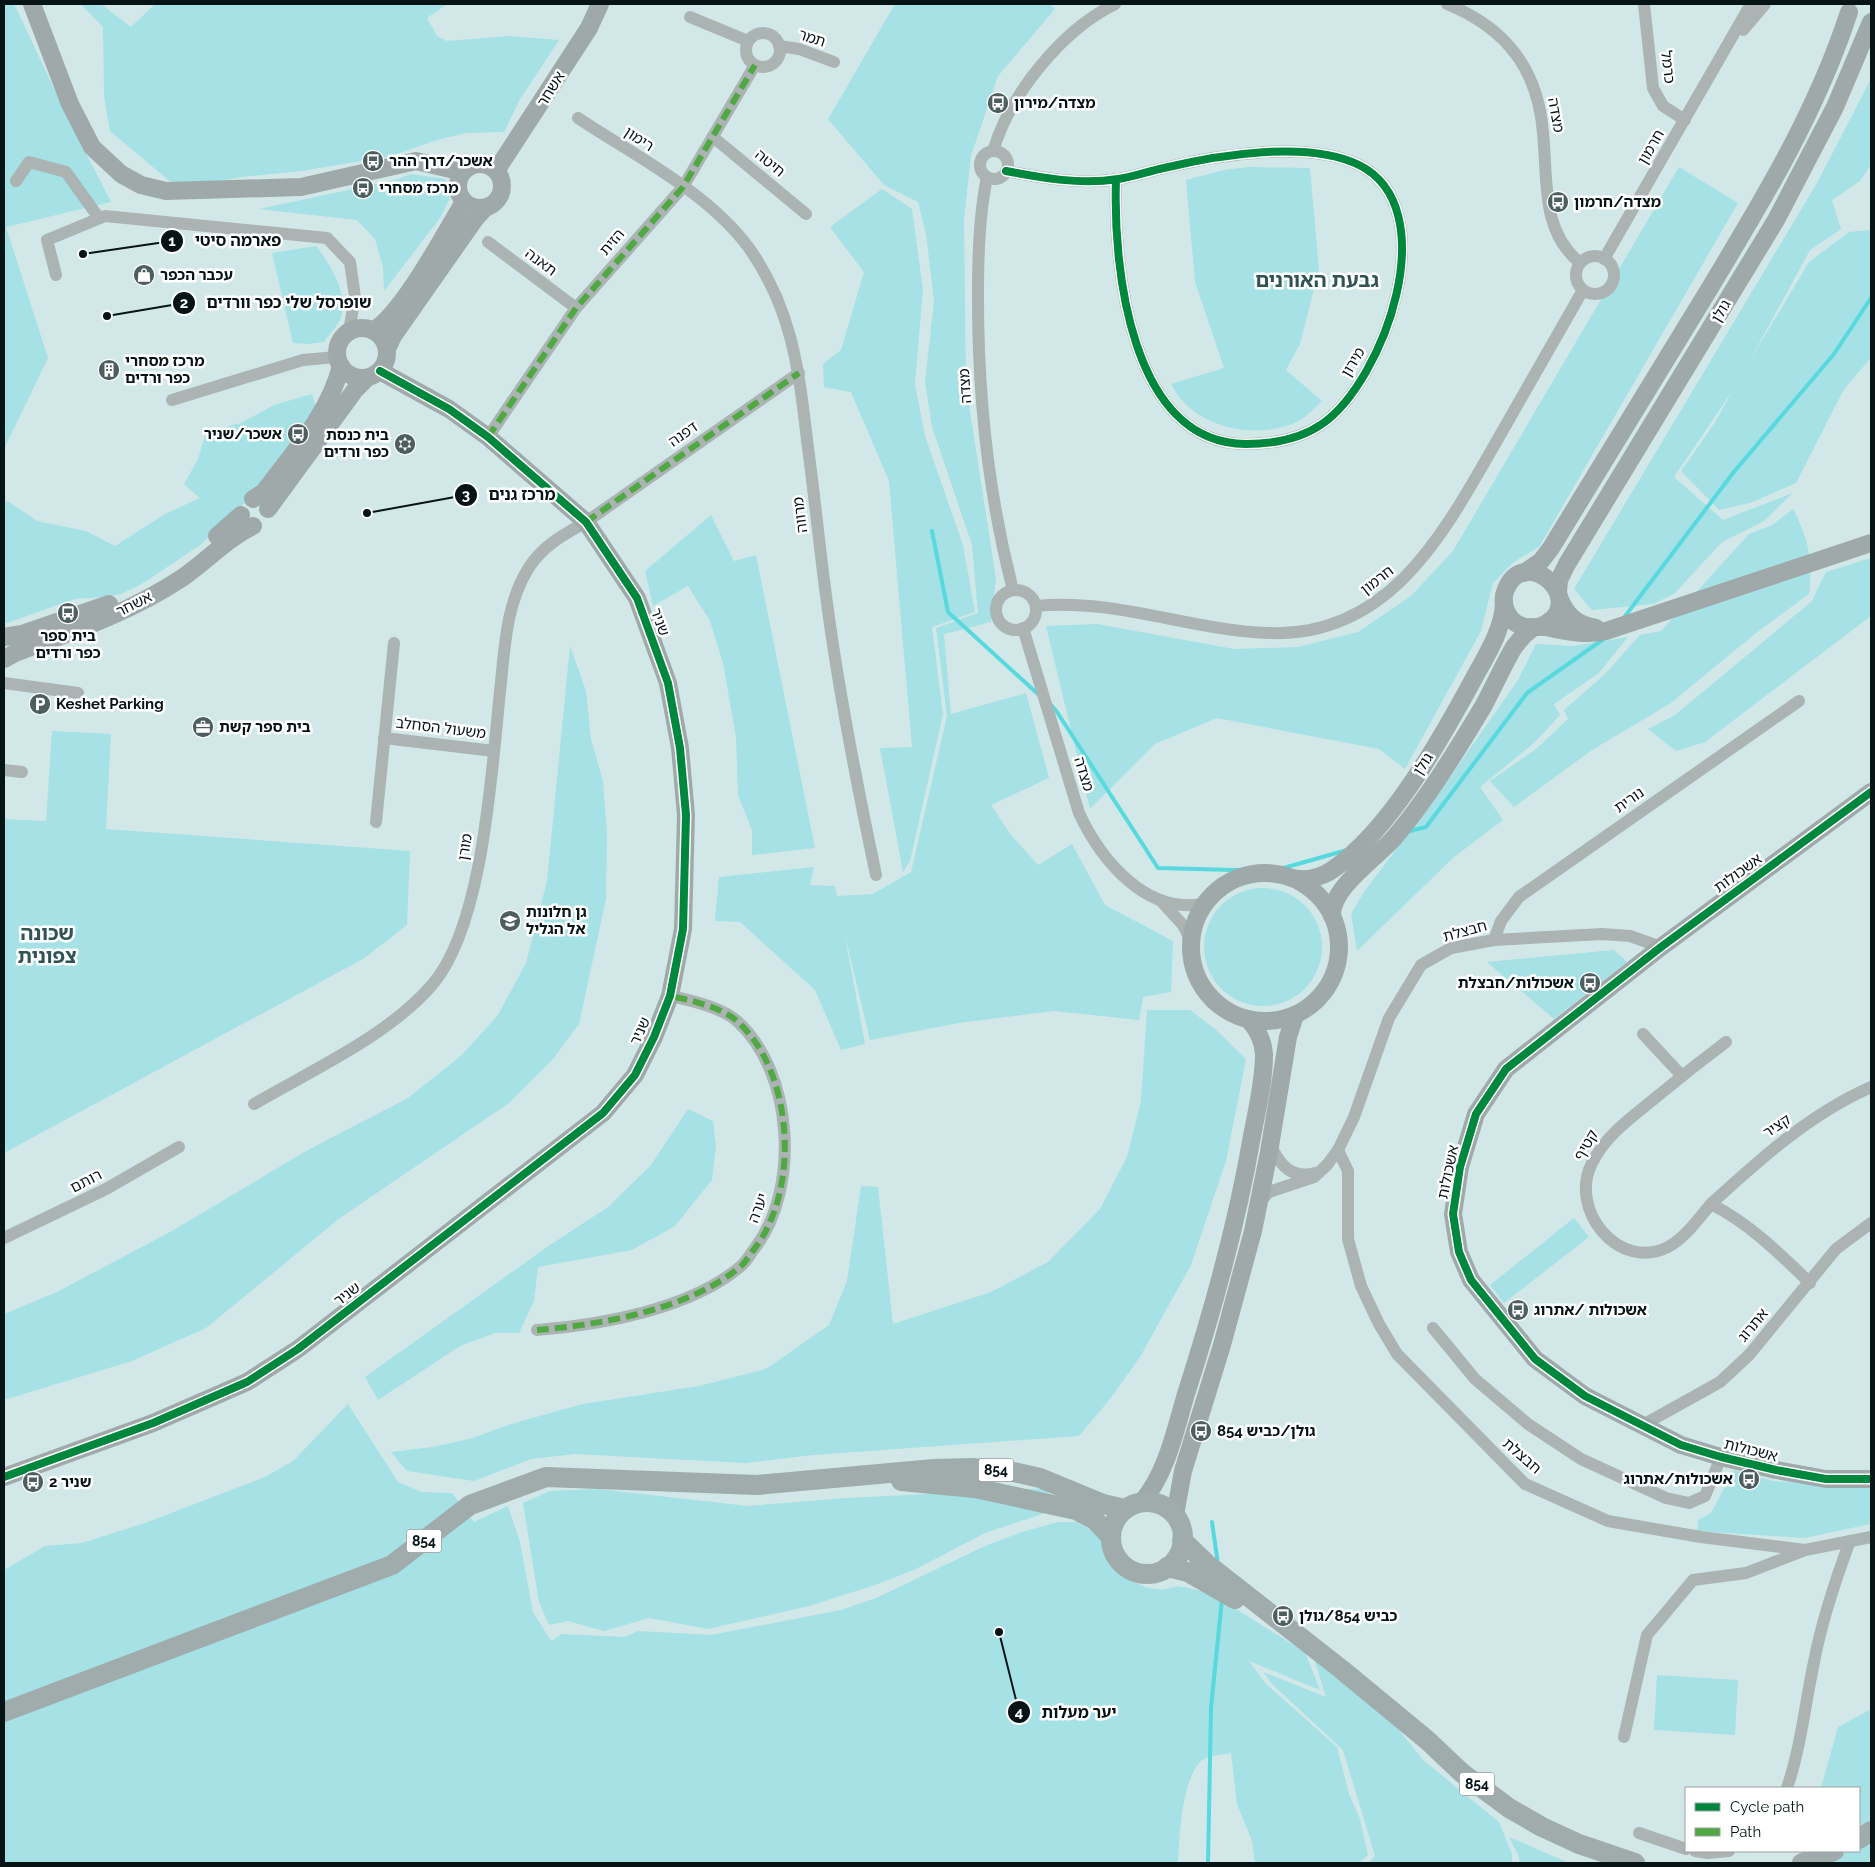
<svg xmlns="http://www.w3.org/2000/svg" width="1875" height="1867" viewBox="0 0 1875 1867" font-family="Raleway,'Noto Sans Hebrew',sans-serif">
  <rect width="100%" height="100%" fill="#d2e8e8"/>
  <g fill="#a5e1e5">
    <path d="M4,4h10l2,4 51,108 44,86 -105,25 42,131 -44,91z"/>
    <path d="M81,4h20l30,23 24,-23h292l-20,14 10,18 10,5 63,-5 49,4 -40,61 -15,31 -38,1 -29,7 -46,16 -89,15 -61,6 -62,12 -69,-58 -6,-35 -1,-69z"/>
    <path d="M895,4h155l5,5 -57,67 -27,80 -7,63 2,166 30,194 -5,43 -47,12 7,80 75,-21 23,85 -58,27 20,30 27,30 34,-21 33,61 68,36 -2,51 -28,5 -4,23 -85,-9 -95,12 -89,17 -26,-109 21,113 -24,6 -26,-60 -75,-68 -25,-1 4,-44 95,-10 -4,18 25,1 2,10 36,-2 38,-22 36,-156 -11,-88 42,-15 -6,-68 -40,-118 -7,-45 9,-81 -8,-67 -8,-32 -34,-17 -56,-66z"/>
    <path d="M1871,79v86l-11,16 -28,19 9,29 -31,21 -61,112 60,-100 40,-30 22,-2v128l-27,31 -48,94 -46,20 -31,7 -38,-39 33,-47 19,-34 -59,87 49,43 70,-27 -29,28 -42,21 -48,52 -21,10 -61,6 -18,-21 243,-406z"/>
    <path d="M1249,167l61,1 9,101 -19,75 -14,26 36,31c-9,9 -18,18 -30,23 -43,16 -100,2 -121,-40l53,-16 -29,-86 -9,-102 38,-10z"/>
    <path d="M1679,167l59,36 -199,344 -25,15 -21,21 -12,48 -76,138 -26,-20 -162,-31 -62,26 -65,65 -44,-183 51,-2 137,25 64,-2 60,-15 53,-36 42,-45z"/>
    <path d="M411,174l34,5 8,13 -13,26 -56,73 -1,-24 -8,-28 -18,-19 -98,-11 136,-29z"/>
    <path d="M882,189l30,20 11,81 -8,94 10,52 38,109 12,67 -43,15 11,87 -33,147 -7,11 -23,-124 32,-1 -23,-266 -38,-89 -27,-5 -1,-23 18,-14 23,-78 -34,-45z"/>
    <path d="M316,246c14,18 32,46 25,71 -2,8 -13,18 -17,25l-16,2 -15,-1 -21,-90z"/>
    <path d="M312,394l4,14 -7,17 -58,72 -51,48 -55,37 -24,12 -16,3 -30,2 -71,25v-123l5,1 28,19 49,10 29,15 50,-32 35,-16 -16,-14 14,-25 8,-27 35,-9 33,-18z"/>
    <path d="M1793,509c16,31 20,51 16,85l-53,39 -85,70 -79,47 -78,57 -24,-26 46,-32 32,-30 -4,-9 40,-35 36,-40 21,-4 88,-97 23,-9z"/>
    <path d="M711,515l23,46 22,-6 59,293 -63,7v-25l-14,-35 -2,-58 -13,-74 -13,-42 -22,-35 -35,20 -8,-35z"/>
    <path d="M1871,558v58l-166,126 -29,9 -28,-22 27,-14 137,-114 14,-29z"/>
    <path d="M1628,637l-29,36 -45,31 6,11 -26,28 -54,44 23,33 -49,37 -97,94 -6,-37 13,-22 84,-112 70,-100 18,-36 37,2z"/>
    <path d="M570,646l16,45 5,48 12,42 4,53 -1,65 -27,125 -26,35 -44,44 -169,115 -134,110 -74,33 -128,39v-86l53,-22 113,-60 138,-82 100,-52 54,-43 36,-40 28,-52 21,-82z"/>
    <path d="M52,731l59,3 -5,95 304,22 -3,74 -44,34 -359,194v-334l42,2z"/>
    <circle cx="1263" cy="947" r="59"/>
    <path d="M1614,950l13,12 -73,57 -67,-57z"/>
    <path d="M1147,1010h43l25,19 31,30 -20,102 -35,104 -51,92 -30,42 -31,37 -266,19 -68,8 -170,-9 -44,5 -57,22 -67,-10 -16,-19 42,-5 40,-9 38,-14 72,-20 116,-18 67,-17 63,-44 18,-44 14,-95 17,1 15,137 98,-32 57,-30 52,-53 27,-52 14,-56z"/>
    <path d="M688,1109l25,12 3,25 -4,34 -37,46 -43,24 -94,17 -4,34 -15,32h-24l-35,13 -82,54 -13,-23 182,-130 61,-40 43,-42z"/>
    <path d="M1574,1218l15,19 -85,66 -14,-18z"/>
    <path d="M348,1404l50,78 24,10 30,1 22,29 34,-16 12,36 13,70 18,29 11,-7 63,3 13,-6 73,4 130,-25 35,-12 109,-52 37,-14 36,-10h19l32,17 7,25 13,16 19,8 15,2 15,-4 24,5 29,15 74,46 15,38 -71,-29 16,22 72,64 12,47 11,25 8,36 -9,8h-104l-3,-22 -15,-37 -6,-51c-8,2 -23,2 -30,8 -19,18 -22,77 -23,102h-1174v-293l41,-24 37,-3 63,-20 120,-46 28,-16z"/>
    <path d="M1734,1470l39,11 98,7v36l-67,14 -107,-7 1,-11 13,-7z"/>
    <path d="M1050,1488l-5,25 -60,20 -71,37 -39,15 -66,21 -101,23 -59,-11 -45,13 -36,-10 -19,4 -10,-23 -16,-99 27,-12 47,-2 151,17 99,-8z"/>
    <path d="M1313,1656l65,48 45,56 76,62 13,32v9h-144l7,-7 -32,-106 -71,-66 -9,-12 63,25z"/>
    <path d="M1657,1675l81,5 -3,55 -81,-5z"/>
    <path d="M1871,1709v114l-12,8v-43h-38l17,-61z"/>
    <path d="M1509,1837l60,26h-50v-6z"/>
    <path d="M1871,1841v22h-59l40,-12h7v-4z"/>
  </g>
  <g fill="none" stroke-linecap="round" stroke-linejoin="round">
    <g stroke="#57d9de" stroke-width="4">
      <path d="M932,531l16,81 91,83"/>
      <path d="M1623,619l110,-146 101,-119 37,-56"/>
      <path d="M1052,706l5,6 101,156 115,3 74,-21"/>
      <path d="M1406,832l20,-5 101,-134 78,-55"/>
      <path d="M1212,1522l6,42"/>
      <path d="M1208,1863l3,-155 11,-109"/>
    </g>
    <g stroke="#abb3b3" stroke-width="12">
      <path d="M1447,4c59,24 91,65 96,129 5,46 -3,97 37,130"/>
      <path d="M1644,4l9,84 10,18 22,14"/>
      <path d="M690,17l58,24"/>
      <path d="M1743,30l22,-26"/>
      <circle cx="763" cy="50" r="17"/>
      <path d="M779,46l20,3 35,13"/>
      <path d="M578,118c57,38 130,74 171,130 45,64 50,126 59,200 7,52 12,104 19,155 12,91 30,182 49,272"/>
      <path d="M713,137l93,77"/>
      <path d="M993,151c17,-57 69,-121 122,-147"/>
      <circle cx="994" cy="165" r="14"/>
      <path d="M1006,171c36,7 75,14 112,8 15,-2 31,-8 46,-11 54,-13 144,-28 195,-3 87,43 25,216 -37,259 -23,16 -50,20 -76,20 -116,0 -133,-179 -130,-264"/>
      <path d="M987,177c-8,40 -9,80 -9,121 0,98 10,196 35,292"/>
      <path d="M16,181l13,-19 37,10 33,46"/>
      <path d="M488,242l88,66"/>
      <circle cx="1595" cy="275" r="19"/>
      <path d="M1604,259l147,-255"/>
      <path d="M56,275l-9,-35 58,-24 222,22 23,24 5,35 -6,34"/>
      <path d="M172,400l131,-40 33,-3"/>
      <path d="M488,437l88,-129 107,-121 72,-122"/>
      <circle cx="1016" cy="610" r="20"/>
      <path d="M1036,606c79,-8 153,24 232,27 124,5 178,-104 231,-196 28,-49 56,-98 84,-147"/>
      <path d="M1023,628l56,185c22,47 68,104 127,90"/>
      <path d="M4,683l74,10"/>
      <path d="M384,738l110,13"/>
      <path d="M4,770l18,2"/>
      <path d="M376,822l18,-179"/>
      <path d="M1161,901l22,24 8,16"/>
      <path d="M1494,940l7,-19 18,-24 280,-196"/>
      <path d="M1643,1034l39,42"/>
      <path d="M1726,1042c-24,18 -48,37 -72,57 -23,19 -48,36 -62,64 -24,47 27,109 76,84 17,-9 31,-29 43,-43 39,20 68,49 99,79"/>
      <path d="M254,1104c58,-34 134,-68 178,-119 53,-61 60,-223 69,-303 4,-39 6,-79 27,-113 14,-23 35,-34 58,-47l213,-149"/>
      <path d="M1271,1145c8,20 21,34 44,28"/>
      <path d="M1338,1150l10,21v68l13,47 18,38 18,30 128,130 83,37 93,16 104,13 66,-13"/>
      <path d="M1259,1203l10,-11 45,-15 13,-12 11,-15 16,-33 35,-99 32,-53 30,-17 43,-8 108,-6 28,2 31,11"/>
      <path d="M1711,1204c49,-45 99,-90 160,-117"/>
      <path d="M4,1238l102,-49 73,-42"/>
      <path d="M1433,1328l42,51 53,45 53,35 85,39 23,5 16,-7 16,-39"/>
      <path d="M537,1330c64,-5 154,-21 204,-64 5,-4 9,-12 14,-18 45,-59 39,-176 -18,-227 -16,-14 -47,-21 -67,-25"/>
      <path d="M1641,1426l79,-44 29,-27 87,-106 35,-26"/>
      <path d="M1624,1737l23,-102 46,-55 53,-7 57,-22"/>
      <path d="M1787,1788c14,-41 18,-84 27,-126 8,-42 21,-81 36,-121"/>
      <path d="M1639,1833l47,16"/>
      <path d="M1695,1851l13,2 21,-2"/>
    </g>
    <g stroke="#a0a9a9" stroke-width="18">
      <path d="M32,4l38,100 22,43 29,27 20,11 25,6 135,-4 115,-26 47,11"/>
      <circle cx="480" cy="186" r="22"/>
      <path d="M496,171l93,-143 11,-24"/>
      <circle cx="362" cy="353" r="25"/>
      <path d="M374,330c29,-17 71,-97 90,-128"/>
      <path d="M387,349l6,-13 82,-117 10,-11"/>
      <path d="M253,499l11,-7c29,-39 65,-78 77,-126"/>
      <path d="M268,509l87,-119 12,-12"/>
      <path d="M217,536l24,-21"/>
      <path d="M1524,573l17,-12 10,-13c52,-84 103,-168 154,-252 55,-91 111,-182 144,-284"/>
      <path d="M1558,592l1,-12 8,-16 209,-344 59,-113 36,-85"/>
      <path d="M1559,597c7,18 17,28 37,31"/>
      <path d="M1539,627c54,-21 -12,-86 -33,-38 -7,16 3,35 20,38 7,1 13,-1 19,0 21,4 40,9 61,4l265,-88"/>
      <path d="M4,637l18,-3 87,-30"/>
      <path d="M4,659l11,-6c57,-21 116,-41 167,-75 25,-17 44,-39 71,-52"/>
      <path d="M1871,792l-210,155 -155,122 -30,45 -16,53 -7,47 6,38 12,28 64,79 50,37 96,49 40,12 55,13 50,9h45"/>
      <circle cx="1265" cy="947" r="74"/>
      <path d="M1292,878c13,3 28,0 40,-8 57,-38 109,-131 141,-190 13,-24 30,-50 31,-77"/>
      <path d="M1332,916c-1,-28 43,-57 62,-78 34,-40 63,-88 90,-133 10,-19 19,-39 30,-58l10,-12 10,-8"/>
      <path d="M4,1477l149,-54 94,-41 51,-33 305,-236 32,-38 19,-38 16,-41 13,-67 3,-114 -6,-67 -12,-65 -31,-85 -51,-76 -98,-85 -39,-28 -69,-38"/>
      <path d="M1142,1502c25,-30 33,-71 44,-108 27,-84 51,-170 66,-258 5,-26 12,-55 12,-82 -1,-14 -6,-24 -15,-34"/>
      <path d="M1175,1515l8,-44 39,-126 31,-114 16,-79 19,-115 7,-22"/>
    </g>
    <g stroke="#a0acac" stroke-width="20">
      <path d="M901,1481l74,7 101,22 19,10 16,17"/>
      <circle cx="1147" cy="1538" r="36"/>
      <path d="M1182,1540l25,24 134,105 86,71 35,33 47,35 33,19 37,17 56,19"/>
      <path d="M1167,1567l21,5 47,27"/>
      <path d="M4,1712l388,-147 78,-60 76,-28 211,8 177,-16 38,-1 37,3 31,7 63,26 22,5"/>
      <path d="M1859,1839l12,-8"/>
      <path d="M1802,1863l32,-12"/>
    </g>
    <g stroke="#50a842" stroke-width="6" stroke-dasharray="12 6" stroke-linecap="butt">
      <path d="M488,437l88,-129 107,-121 72,-122"/>
      <path d="M586,522l213,-149"/>
      <path d="M537,1330c64,-5 154,-21 204,-64 5,-4 9,-12 14,-18 45,-59 39,-176 -18,-227 -16,-14 -47,-21 -67,-25"/>
    </g>
    <g stroke="#fff" stroke-width="11">
      <g id="cycleway">
        <path d="M1006,171c36,7 75,14 112,8 15,-2 31,-8 46,-11 54,-13 144,-28 195,-3 87,43 25,216 -37,259 -23,16 -50,20 -76,20 -116,0 -133,-179 -130,-264"/>
        <path d="M1871,792l-210,155 -155,122 -30,45 -16,53 -7,47 6,38 12,28 64,79 50,37 96,49 40,12 55,13 50,9h45"/>
        <path d="M4,1477l149,-54 94,-41 51,-33 305,-236 32,-38 19,-38 16,-41 13,-67 3,-114 -6,-67 -12,-65 -31,-85 -51,-76 -98,-85 -39,-28 -69,-38"/>
      </g>
    </g>
    <use href="#cycleway" stroke="#00873e" stroke-width="8"/>
  </g>
  <defs>
    <g id="bus-disc" transform="scale(1.125)"><circle r="9.5" fill="#4d5e5f" stroke="#fff"/><path d="M-5-6H5V4H4V6H2V4H-2V6H-4V4H-5ZM-3.5-4V0h7V-4ZM-3.5 1.2v1.5H-2V1.2ZM2 1.2v1.5H3.5V1.2Z" fill="#fff"/></g>
    <g id="shop-disc" transform="scale(1.125)"><circle r="9.5" fill="#4d5e5f" stroke="#fff"/><path d="M-5-2.5h2.3a2.7 3.5 0 0 1 5.4 0H5L5.5 6h-11ZM-1.5-2.5h3a1.5 2.3 0 0 0-3 0Z" fill="#fff"/></g>
    <g id="building-disc" transform="scale(1.125)"><circle r="9.5" fill="#4d5e5f" stroke="#fff"/><path d="M-4-6H4V6H1V3H-1V6H-4ZM-2.5-4.3h1.7v1.8h-1.7ZM.8-4.3h1.7v1.8H.8ZM-2.5-1h1.7V.8h-1.7ZM.8-1h1.7V.8H.8Z" fill="#fff"/></g>
    <g id="synagogue-disc" transform="scale(1.125)"><circle r="9.5" fill="#4d5e5f" stroke="#fff"/><path d="M0-6.5L5.6 3.2H-5.6ZM0 6.5L5.6-3.2H-5.6Z" fill="#fff"/></g>
    <g id="parking-disc" transform="scale(1.125)"><circle r="9.5" fill="#4d5e5f" stroke="#fff"/><path d="M-3.5-5.5H1a3.5 3.5 0 0 1 0 7H-1V5.5H-3.5ZM-1-3.4V-.6H.8a1.4 1.4 0 0 0 0-2.8Z" fill="#fff"/></g>
    <g id="office-disc" transform="scale(1.125)"><circle r="9.5" fill="#4d5e5f" stroke="#fff"/><path d="M-6-3h4V-5.5h4V-3h4V5H-6ZM-1-4.5V-3h2v-1.5ZM-6 0V1H6V0Z" fill="#fff"/></g>
    <g id="school-disc" transform="scale(1.125)"><circle r="9.5" fill="#4d5e5f" stroke="#fff"/><path d="M0-5L7-2L0 1L-7-2ZM-4 1L0 2.5L4 1V4Q0 6-4 4Z" fill="#fff"/></g>
  </defs>
  <g fill-rule="evenodd">
    <use href="#bus-disc" x="998" y="103"/>
    <use href="#bus-disc" x="373" y="161"/>
    <use href="#bus-disc" x="363" y="188"/>
    <use href="#bus-disc" x="1558" y="202"/>
    <use href="#shop-disc" x="144" y="275"/>
    <use href="#building-disc" x="109" y="370"/>
    <use href="#bus-disc" x="298" y="434"/>
    <use href="#synagogue-disc" x="405" y="444"/>
    <use href="#bus-disc" x="68" y="613"/>
    <use href="#parking-disc" x="40" y="704"/>
    <use href="#office-disc" x="203" y="727"/>
    <use href="#school-disc" x="510" y="921"/>
    <use href="#bus-disc" x="1590" y="983"/>
    <use href="#bus-disc" x="1518" y="1310"/>
    <use href="#bus-disc" x="1201" y="1431"/>
    <use href="#bus-disc" x="1749" y="1479"/>
    <use href="#bus-disc" x="33" y="1482"/>
    <use href="#bus-disc" x="1283" y="1616"/>
  </g>
  <g text-anchor="middle" stroke-width="5" stroke-linejoin="round" paint-order="stroke">
    <g fill="#fff" stroke="#515a5b" stroke-width="1">
      <rect x="978.5" y="1458.5" width="35" height="23" rx="4"/>
      <rect x="406.5" y="1529.5" width="35" height="23" rx="4"/>
      <rect x="1459.5" y="1772.5" width="35" height="23" rx="4"/>
    </g>
    <g font-size="14" font-weight="bold" fill="#061415">
      <text x="996" y="1475">854</text>
      <text x="424" y="1546">854</text>
      <text x="1477" y="1789">854</text>
    </g>
    <g font-size="15" fill="#061415" stroke="#fff">
      <text transform="translate(812 38) rotate(18)" y="5">תמר</text>
      <text transform="translate(1668 67) rotate(83)" y="5">כרמל</text>
      <text transform="translate(551 89) rotate(-58)" y="5">אשחר</text>
      <text transform="translate(1556 115) rotate(80)" y="5">מצדה</text>
      <text transform="translate(639 139) rotate(33)" y="5">רימון</text>
      <text transform="translate(1651 147) rotate(-60)" y="5">חרמון</text>
      <text transform="translate(770 163) rotate(40)" y="5">חיטה</text>
      <text transform="translate(612 242) rotate(-49)" y="5">הזית</text>
      <text transform="translate(541 262) rotate(37)" y="5">תאנה</text>
      <text transform="translate(1721 311) rotate(-59)" y="5">גולן</text>
      <text transform="translate(1353 362) rotate(-59)" y="5">מירון</text>
      <text transform="translate(965 386) rotate(-94)" y="5">מצדה</text>
      <text transform="translate(683 434) rotate(-35)" y="5">דפנה</text>
      <text transform="translate(800 515) rotate(-97)" y="5">מרווה</text>
      <text transform="translate(1377 580) rotate(-38)" y="5">חרמון</text>
      <text transform="translate(134 604) rotate(-27)" y="5">אשחר</text>
      <text transform="translate(660 622) rotate(70)" y="5">שניר</text>
      <text transform="translate(441 728) rotate(7)" y="5">משעול הסחלב</text>
      <text transform="translate(1423 764) rotate(-57)" y="5">גולן</text>
      <text transform="translate(1084 774) rotate(73)" y="5">מצדה</text>
      <text transform="translate(1629 800) rotate(-35)" y="5">נורית</text>
      <text transform="translate(465 847) rotate(-81)" y="5">מורן</text>
      <text transform="translate(1738 873) rotate(-36)" y="5">אשכולות</text>
      <text transform="translate(1465 931) rotate(-15)" y="5">חבצלת</text>
      <text transform="translate(640 1031) rotate(-66)" y="5">שניר</text>
      <text transform="translate(1777 1126) rotate(-34)" y="5">קציר</text>
      <text transform="translate(1586 1145) rotate(-59)" y="5">קטיף</text>
      <text transform="translate(1448 1172) rotate(-78)" y="5">אשכולות</text>
      <text transform="translate(86 1181) rotate(-27)" y="5">רותם</text>
      <text transform="translate(758 1208) rotate(-69)" y="5">יערה</text>
      <text transform="translate(347 1294) rotate(-37)" y="5">שניר</text>
      <text transform="translate(1753 1325) rotate(-50)" y="5">אתרוג</text>
      <text transform="translate(1751 1450) rotate(14)" y="5">אשכולות</text>
      <text transform="translate(1522 1456) rotate(41)" y="5">חבצלת</text>
    </g>
    <g font-size="15" font-weight="bold" fill="#061415" stroke="#fff" text-anchor="start">
      <text x="1014" y="108">מצדה/מירון</text>
      <text x="389" y="166">אשכר/דרך ההר</text>
      <text x="379" y="193">מרכז מסחרי</text>
      <text x="1574" y="207">מצדה/חרמון</text>
      <text x="160" y="280">עכבר הכפר</text>
      <text x="125" y="366">מרכז מסחרי<tspan x="125" dy="17">כפר ורדים</tspan></text>
      <text x="282" y="439" text-anchor="end">אשכר/שניר</text>
      <text x="389" y="440" text-anchor="end">בית כנסת<tspan x="389" dy="17">כפר ורדים</tspan></text>
      <text x="68" y="641" text-anchor="middle">בית ספר<tspan x="68" dy="17">כפר ורדים</tspan></text>
      <text x="56" y="709">Keshet Parking</text>
      <text x="219" y="732">בית ספר קשת</text>
      <text x="526" y="917">גן חלונות<tspan x="526" dy="17">אל הגליל</tspan></text>
      <text x="1574" y="988" text-anchor="end">אשכולות/חבצלת</text>
      <text x="1534" y="1315">אשכולות /אתרוג</text>
      <text x="1217" y="1436">גולן/כביש 854</text>
      <text x="1733" y="1484" text-anchor="end">אשכולות/אתרוג</text>
      <text x="49" y="1487">שניר 2</text>
      <text x="1299" y="1621">כביש 854/גולן</text>
    </g>
    <g font-size="20" font-weight="bold" fill="#305355" stroke="#fff">
      <text x="1317" y="287">גבעת האורנים</text>
      <text x="47" y="940">שכונה<tspan x="47" dy="23">צפונית</tspan></text>
    </g>
  </g>
  <path fill="none" stroke="#061415" stroke-width="2" d="M83 254L172 241M107 316L184 303M367 513L466 495M999 1632L1019 1712"/>
  <g fill="#061415" stroke="#fff" stroke-width="2">
    <circle cx="83" cy="254" r="5"/>
    <circle cx="107" cy="316" r="5"/>
    <circle cx="367" cy="513" r="5"/>
    <circle cx="999" cy="1632" r="5"/>
    <circle cx="172" cy="241" r="12"/>
    <circle cx="184" cy="303" r="12"/>
    <circle cx="466" cy="495" r="12"/>
    <circle cx="1019" cy="1712" r="12"/>
  </g>
  <g font-size="15" text-anchor="middle" font-weight="bold" fill="#fff">
    <text x="172" y="246">1</text>
    <text x="184" y="308">2</text>
    <text x="466" y="500">3</text>
    <text x="1019" y="1717">4</text>
  </g>
  <g font-size="16" text-anchor="middle" font-weight="bold" fill="#061415" stroke="#fff" stroke-width="5" stroke-linejoin="round" paint-order="stroke">
    <text x="238" y="246">פארמה סיטי</text>
    <text x="289" y="308">שופרסל שלי כפר וורדים</text>
    <text x="522" y="500">מרכז גנים</text>
    <text x="1079" y="1718">יער מעלות</text>
  </g>
  <rect width="1875" height="1867" fill="none" stroke="#061415" stroke-width="10"/>
  <rect x="1685" y="1787" width="175" height="65" fill="#ffffff" stroke="#9ba1a1"/>
  <rect x="1695" y="1803" width="25" height="8" fill="#00873e" stroke="#9ba1a1"/>
  <text x="1730" y="1812" font-size="15" fill="#061415">Cycle path</text>
  <rect x="1695" y="1828" width="25" height="8" fill="#50a842" stroke="#9ba1a1"/>
  <text x="1730" y="1837" font-size="15" fill="#061415">Path</text>
</svg>
